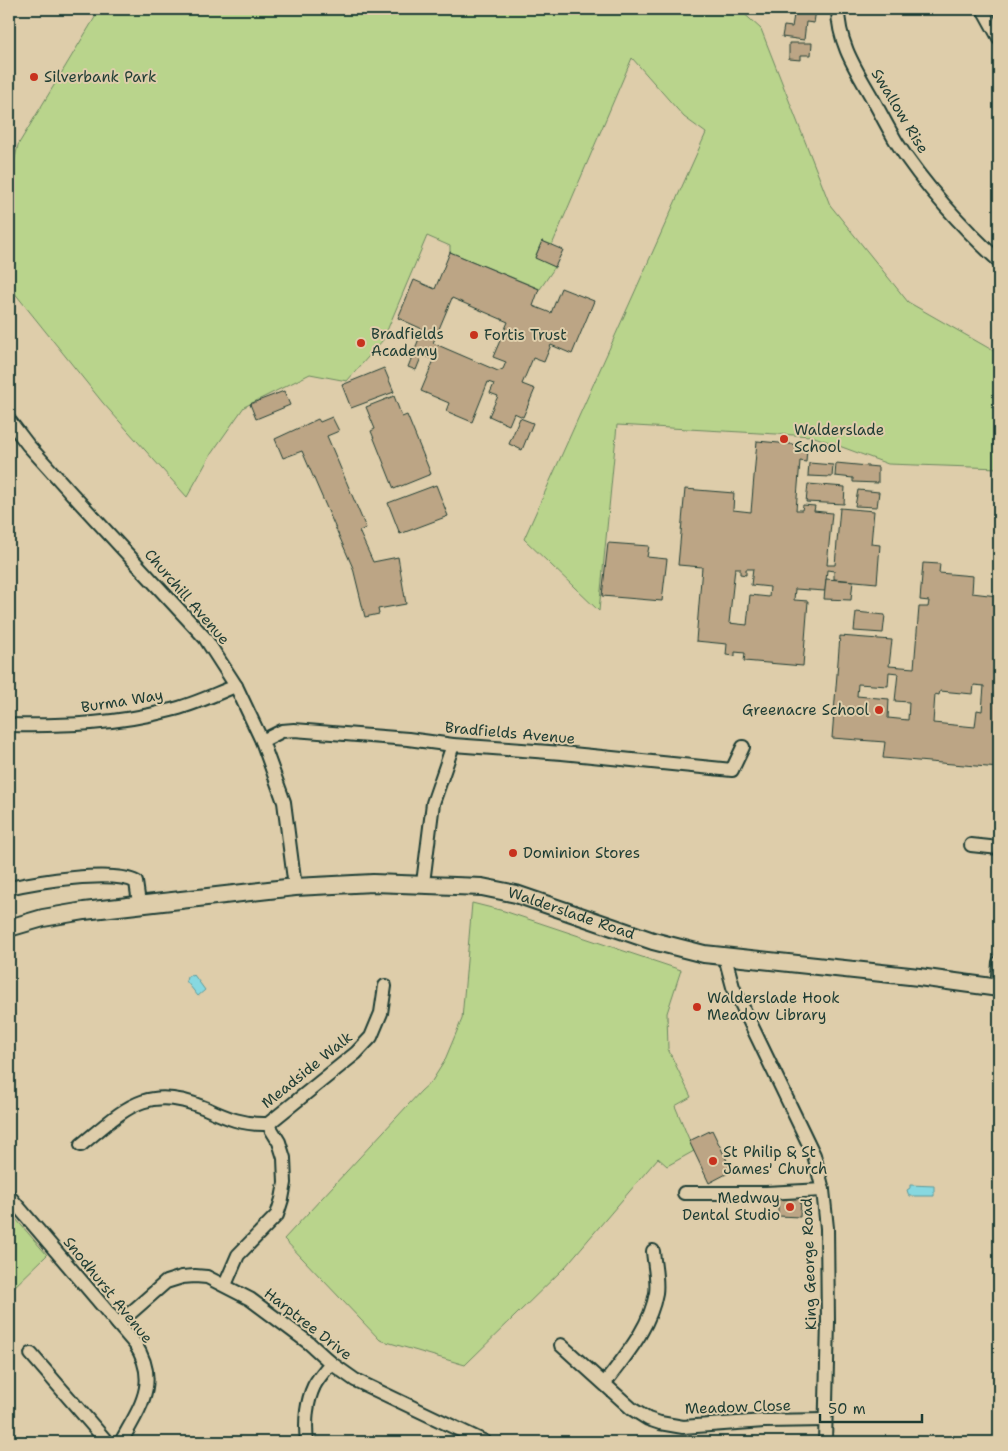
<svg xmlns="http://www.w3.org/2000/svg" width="1008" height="1451" viewBox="0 0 1008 1451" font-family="'Shantell Sans',sans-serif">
  <rect width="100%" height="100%" fill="#decdaa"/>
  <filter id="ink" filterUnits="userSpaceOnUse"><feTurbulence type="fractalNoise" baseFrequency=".02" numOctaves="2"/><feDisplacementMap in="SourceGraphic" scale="10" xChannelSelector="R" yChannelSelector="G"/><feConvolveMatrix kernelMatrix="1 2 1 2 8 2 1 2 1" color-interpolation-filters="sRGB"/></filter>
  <g filter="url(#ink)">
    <g fill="#b9d48c" stroke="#6c8860">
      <path d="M100,9h639l22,20 69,176 78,97 91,52v114l-111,-4 -76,-28 -195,-11 -18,186 -75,-72 182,-406 -22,-16 -52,-59 -80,187 -10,-4 -7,16 20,10 -15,22 -90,-37v-6l-23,-10 -44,104 -36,41 -37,-7 -66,33 -33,47 -24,43 -84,-94 -94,-117v-102l9,-39z"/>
      <path d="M472,903l32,8 177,59 -14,43 1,36 23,48 -16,9 19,45 -27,15 -9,-8 -93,109 -100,98 -85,-25 -96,-101 137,-148 11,-10 12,-19 18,-43z"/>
      <path d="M9,1211l38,44 -38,37z"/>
    </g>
    <g fill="#87d8e0" stroke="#5d9a9b">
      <path d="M191,975l2,1 1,-1 11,15 -7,6 -12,-15 1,-4z"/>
      <path d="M910,1185l24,1v10h-25l-2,-6 3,-2z"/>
    </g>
    <g fill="#bca585" stroke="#1f3d34" fill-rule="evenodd">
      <path d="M795,9l21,1 -2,13 -8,-1 -2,18 -22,-3 2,-11 8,1z"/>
      <path d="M789,43h23l-1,12h-10v5l-12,-1z"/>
      <path d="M542,241l21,9 -8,17 -20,-9z"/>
      <path d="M450,252l89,37 -6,17 18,7 10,-25 33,13 -22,53 -21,-9 -7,17 -11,-4 -11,26 13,5 -12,28 -9,-4 -5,12 -20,-9 9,-20 -8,-3 4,-9 -6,-2 -16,40 -26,-11 3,-8 -28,-12 13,-31 -12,-5 -6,15 -8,-3 12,-31 6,3 3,-7 -31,-14 16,-38 21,9zM452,298l56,24 -15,35 13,5 -3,7 -5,2 -65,-28z"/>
      <path d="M384,368l10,24 -43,16 -9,-23z"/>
      <path d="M284,391l6,14 -34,14 -6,-15z"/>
      <path d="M394,396l8,21 5,-2 24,59 -37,15 -23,-58 4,-2 -9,-22z"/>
      <path d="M332,417l7,14 -12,5 39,92 -7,3 14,31 25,-5 8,47 -28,5 1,5 -14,3 -12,-49 -51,-117 -19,7 -8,-19 43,-20 2,3z"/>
      <path d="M520,418l13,5 -11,27 -13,-6z"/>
      <path d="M757,441l44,4v3h6l-1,14 -6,-1 -4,49h6l1,-5 12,1 -1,5 18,2 -5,52h8l5,-57 34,3 -3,33 9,1 -3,38 -43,-4v-8l-7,-1 -2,21 -30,-2 -1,11 14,1 -5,65 -59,-5 1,-8 -10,-1v4l-9,-1 1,-11 -31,-3 6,-74 -24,-2 7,-76 49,4 -1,17 18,2zM735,568h5v6l6,1v-6h7l-2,16 19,2 -1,10 -19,-2 -3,30 -18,-2z"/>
      <path d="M809,463l24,2 -1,12 -24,-1z"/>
      <path d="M836,463l42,4v16l-25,-1v-4l-18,-2z"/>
      <path d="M808,484l37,3 -1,17 -38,-2z"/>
      <path d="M436,485l12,31 -48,18 -12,-31z"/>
      <path d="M858,490l21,2 -2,15 -22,-1z"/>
      <path d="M608,543l41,3 -2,11 20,2 -5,42 -60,-5z"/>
      <path d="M923,563l17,1 -1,9 34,3 -1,17 25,3 2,-22v194l-116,-10 2,-16 -53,-4 8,-102 52,4 -3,26 25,2 5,-61h9l1,-6 -9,-1zM889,672l9,1 -3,28 14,1 -1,18 -20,-2 1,-19 -32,-3 1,-12 30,2zM974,685l10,1 -2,25 -5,-1 -2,17 -42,-4 2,-29 4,1 1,-4 33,3z"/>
      <path d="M826,579l27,2 -2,19 -27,-1z"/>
      <path d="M856,612l29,3 -2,18 -29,-2z"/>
      <path d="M712,1130l20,41 -23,12 -20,-42z"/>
      <path d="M778,1197h23l-1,20 -22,-1z"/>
    </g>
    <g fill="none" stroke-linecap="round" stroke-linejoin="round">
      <g stroke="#1f3d34" stroke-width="16">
        <g id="minor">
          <path d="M838,9c0,33 17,59 33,87 9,16 17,32 26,47 26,41 66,85 102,118"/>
          <path d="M983,9l16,29"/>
          <path d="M9,420l19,25 44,49 133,144 31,48 26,55 22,61 11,85"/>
          <path d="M9,725c56,1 108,-1 162,-15 22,-5 44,-16 65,-24"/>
          <path d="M262,741l20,-10 12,-1 114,9 45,6 109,8 170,17 11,-23"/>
          <path d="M971,845l28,3"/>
          <path d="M423,883l10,-80 20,-58"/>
          <path d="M9,888c26,-6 104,-19 127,-6l3,21"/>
          <path d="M725,957l8,30 81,168 9,35 4,38 1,94 -3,120"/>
          <path d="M997,988l2,-26"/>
          <path d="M81,1145c44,-36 65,-62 124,-37 22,10 38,17 63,16l88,-71 15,-16 10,-24 4,-27"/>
          <path d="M684,1193h82l57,-3"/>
          <path d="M9,1196l126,148c25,38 5,63 -14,98"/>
          <path d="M225,1285l13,-30 39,-40 5,-16 3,-16 -1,-25 -5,-16 -11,-18"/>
          <path d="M118,1324l48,-42 16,-5 13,-1 12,1 43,22 59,44 22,20 24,17 130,62"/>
          <path d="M561,1345l71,64 16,10 12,4 23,4 81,-6 61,-1"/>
          <path d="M31,1354l76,88"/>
          <path d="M605,1383c20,-27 45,-55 51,-90 2,-13 -2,-29 -3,-42"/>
          <path d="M307,1442c-2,-18 -1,-39 7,-56 4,-8 11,-16 17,-23"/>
        </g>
      </g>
      <g stroke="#1f3d34" stroke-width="20">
        <g id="tertiary">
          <path id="s1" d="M9,928l34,-10 41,-7 211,-24 78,-4 109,4 34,7 137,47 51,13 215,23 80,11"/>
        </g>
      </g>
      <use href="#minor" stroke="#decdaa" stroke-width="12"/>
      <use href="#tertiary" stroke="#decdaa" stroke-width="16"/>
    </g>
  </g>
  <g fill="#c8321e" stroke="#decdaa" stroke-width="2">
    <circle cx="34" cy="77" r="5"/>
    <circle cx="474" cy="335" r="5"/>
    <circle cx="361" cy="343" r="5"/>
    <circle cx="784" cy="439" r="5"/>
    <circle cx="879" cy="710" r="5"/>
    <circle cx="513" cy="853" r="5"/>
    <circle cx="697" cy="1007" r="5"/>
    <circle cx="713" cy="1161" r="5"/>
    <circle cx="790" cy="1207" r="5"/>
  </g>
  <g text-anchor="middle" stroke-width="4" stroke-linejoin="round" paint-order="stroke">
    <g font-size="15" fill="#1f3d34" stroke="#decdaa" text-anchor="start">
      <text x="44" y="82">Silverbank Park</text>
      <text x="371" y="339">Bradfields<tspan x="371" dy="17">Academy</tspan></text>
      <text x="484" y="340">Fortis Trust</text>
      <text x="794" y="435">Walderslade<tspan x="794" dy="17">School</tspan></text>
      <text x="869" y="715" text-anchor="end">Greenacre School</text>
      <text x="523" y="858">Dominion Stores</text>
      <text x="707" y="1003">Walderslade Hook<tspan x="707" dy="17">Meadow Library</tspan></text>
      <text x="723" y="1157">St Philip &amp; St<tspan x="723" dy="17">James' Church</tspan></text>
      <text x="780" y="1203" text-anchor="end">Medway<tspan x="780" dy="17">Dental Studio</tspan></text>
    </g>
    <g font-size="15" fill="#1f3d34" stroke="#decdaa">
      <text transform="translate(900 111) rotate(59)" y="5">Swallow Rise</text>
      <text transform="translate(187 597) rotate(49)" y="5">Churchill Avenue</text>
      <text transform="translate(122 701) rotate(-9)" y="5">Burma Way</text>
      <text transform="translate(510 733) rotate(5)" y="5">Bradfields Avenue</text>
      <text dy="5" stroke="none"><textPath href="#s1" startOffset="570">Walderslade Road</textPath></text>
      <text transform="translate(307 1070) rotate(-39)" y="5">Meadside Walk</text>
      <text transform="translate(809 1264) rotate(-92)" y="5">King George Road</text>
      <text transform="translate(108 1290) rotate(51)" y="5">Snodhurst Avenue</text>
      <text transform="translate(308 1324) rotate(38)" y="5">Harptree Drive</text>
      <text transform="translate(738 1407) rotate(-2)" y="5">Meadow Close</text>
    </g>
  </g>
  <rect width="1008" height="1451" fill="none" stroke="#decdaa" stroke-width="30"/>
  <rect x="15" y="15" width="978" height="1421" fill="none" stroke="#1f3d34" stroke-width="2" filter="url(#ink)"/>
  <path d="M820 1414v8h102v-8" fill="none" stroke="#1f3d34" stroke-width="2.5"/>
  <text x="828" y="1414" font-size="15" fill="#1f3d34" stroke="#decdaa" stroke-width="4" paint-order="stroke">50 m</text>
</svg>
